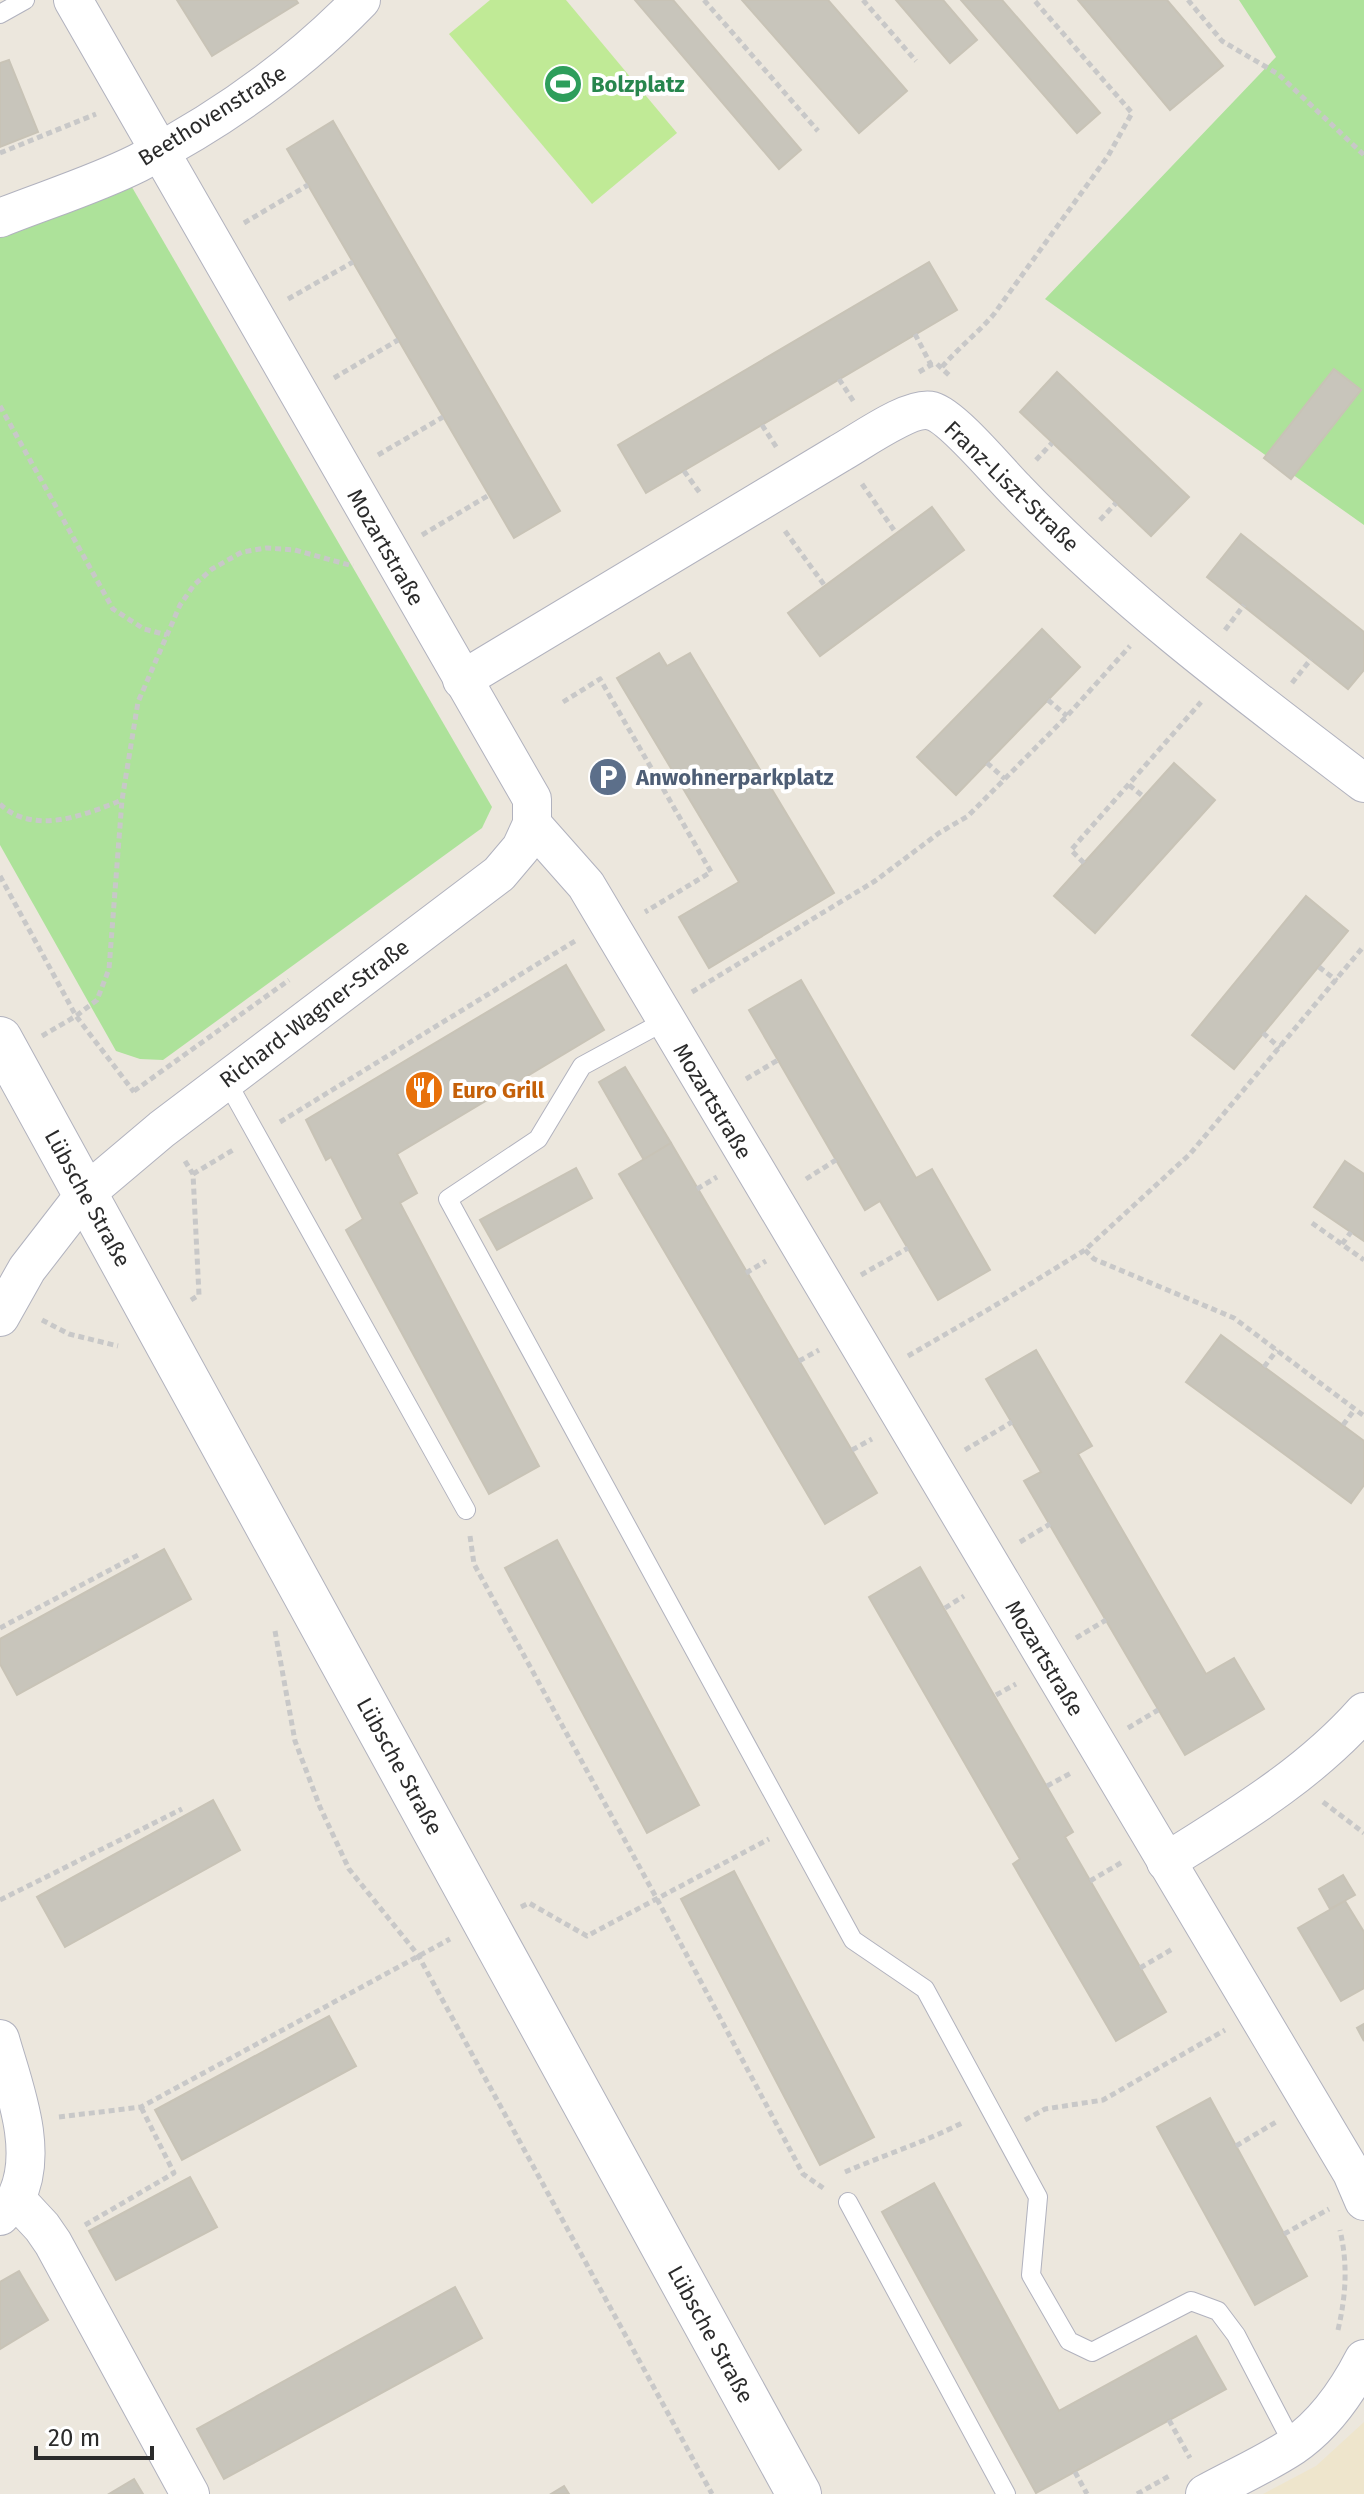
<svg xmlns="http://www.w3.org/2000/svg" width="1364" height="2494" viewBox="0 0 1364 2494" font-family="'Fira Sans',sans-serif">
  <rect width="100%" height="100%" fill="#ece7dd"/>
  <path fill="#eee5cc" d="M1364,2422v72h-101l53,-28z"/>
  <g fill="#ade29a">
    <path d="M1239,0h125v525l-319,-226 231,-242z"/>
    <path d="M122,170l370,637 -10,21 -319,232 -23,-1 -24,-8 -116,-206v-627z"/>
  </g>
  <path fill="#c0ea96" d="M490,0h76l111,133 -85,71 -143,-170z"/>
  <g fill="#c8c5bb" stroke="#c8c3b6" stroke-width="2">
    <path d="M177,0h119l2,3 -86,53z"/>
    <path d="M635,0h38l128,150 -22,19z"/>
    <path d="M742,0h86l79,91 -48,42z"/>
    <path d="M896,0h47l34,40 -27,23z"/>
    <path d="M961,0h41l98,113 -23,20z"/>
    <path d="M1078,0h89l56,66 -53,44z"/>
    <path d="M9,60l29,72 -38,15v-84z"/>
    <path d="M333,121l227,390 -46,27 -227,-389z"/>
    <path d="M929,262l28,48 -311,183 -28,-48z"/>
    <path d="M1334,369l27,21 -70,89 -27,-21z"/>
    <path d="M1057,372l132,125 -38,39 -131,-124z"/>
    <path d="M932,507l32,43 -144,106 -32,-43z"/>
    <path d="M1241,534l123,98v38l-16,19 -141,-112z"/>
    <path d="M1042,629l38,38 -124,128 -39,-38z"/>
    <path d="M659,653l8,13 23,-13 144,240 -125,75 -30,-51 60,-35 -122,-204z"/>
    <path d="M1174,763l41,37 -120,133 -41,-37z"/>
    <path d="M1306,896l42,35 -114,138 -42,-34z"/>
    <path d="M566,965l38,65 -207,124 20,39 -17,10 139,263 -50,28 -143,-264 17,-11 -32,-62 -5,3 -20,-40z"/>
    <path d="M801,980l115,198 16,-9 58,101 -52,30 -58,-99 -15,9 -116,-200z"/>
    <path d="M625,1067l46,76 -27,17 -45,-78z"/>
    <path d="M671,1143l206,350 -52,31 -206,-350z"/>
    <path d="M1345,1161l19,13v67l-50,-34z"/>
    <path d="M576,1168l16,30 -95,52 -17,-30z"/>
    <path d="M1221,1335l143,106v44l-13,18 -165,-121z"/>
    <path d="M1036,1350l56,96 -14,8 128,220 28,-16 30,51 -79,46 -161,-274 17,-9 -55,-93z"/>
    <path d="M557,1540l142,265 -52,28 -142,-265z"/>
    <path d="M164,1549l27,50 -174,96 -17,-31v-25z"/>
    <path d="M920,1567l153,265 -8,5 101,175 -50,29 -103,-177 7,-5 -151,-262z"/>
    <path d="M213,1800l27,50 -175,97 -28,-50z"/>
    <path d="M734,1871l140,266 -54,28 -139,-266z"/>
    <path d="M1343,1875l12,20 -25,14 -11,-20z"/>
    <path d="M1345,1901l19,31v56l-23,13 -43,-73z"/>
    <path d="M329,2016l27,50 -174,94 -27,-50z"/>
    <path d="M1364,2024v17l-7,-13z"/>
    <path d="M1210,2098l97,178 -52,29 -98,-178z"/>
    <path d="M190,2177l27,50 -101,53 -27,-49z"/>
    <path d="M934,2183l125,228 137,-75 30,53 -190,104 -154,-281z"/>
    <path d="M19,2271l29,49 -48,29v-67z"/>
    <path d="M455,2287l27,51 -258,141 -27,-50z"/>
    <path d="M134,2479l9,15h-34z"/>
    <path d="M564,2486l5,8h-18z"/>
  </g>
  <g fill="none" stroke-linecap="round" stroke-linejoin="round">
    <g stroke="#b1b2be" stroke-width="20">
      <g id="service">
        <path d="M0,14l25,-14"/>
        <path d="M665,1021l-83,45 -44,73 -90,60 405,741 72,49 113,208 -7,78 38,66 23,11 99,-51 27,10 18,24 58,111"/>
        <path d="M226,1080l240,430"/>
        <path d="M848,2202l158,292"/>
      </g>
    </g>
    <g stroke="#b1b2be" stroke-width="40">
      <g id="minor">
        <path d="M73,0l459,799v25l54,61 766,1288 12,28"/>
        <path d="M0,218c45,-18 94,-33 138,-55 81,-42 159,-97 223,-163"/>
        <path d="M462,680l378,-227c20,-11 71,-48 92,-42 21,6 67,62 84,79 105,110 227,201 348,293"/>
        <path d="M0,1317l27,-48 58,-75 77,-65 337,-255 22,-26 11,-24"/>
        <path d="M1166,1862c71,-45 142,-87 198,-150"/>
        <path d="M0,2039c13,46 40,112 16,159 -3,6 -11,13 -16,18"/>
        <path d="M16,2199l26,28 11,16 137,251"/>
        <path d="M1205,2494c29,-16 61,-30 88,-48 32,-22 54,-54 71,-87"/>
      </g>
    </g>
    <g stroke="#b1b2be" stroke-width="46">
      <path id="tertiary" d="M0,1039l799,1455"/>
    </g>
    <g stroke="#c8c8c8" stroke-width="5" stroke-dasharray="6 4" stroke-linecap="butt">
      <path d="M704,0l114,131"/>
      <path d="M863,0l53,61"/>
      <path d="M1188,0l34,41 56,33 86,81"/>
      <path d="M0,153l96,-39"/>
      <path d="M244,223l64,-38"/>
      <path d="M288,299l65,-37"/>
      <path d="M915,334l16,31"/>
      <path d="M942,367c16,-19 36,-34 52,-53l114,-158 24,-43 -98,-113"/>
      <path d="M919,372l12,-7 6,-1 13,12"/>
      <path d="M334,378l64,-38"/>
      <path d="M839,379l15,23"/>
      <path d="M0,406l113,203 31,20 23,6"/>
      <path d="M762,425l15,23"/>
      <path d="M378,455l65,-38"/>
      <path d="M1036,460l16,-17"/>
      <path d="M684,471l16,22"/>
      <path d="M862,484l34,49"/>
      <path d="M1100,520l16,-17"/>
      <path d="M785,531l40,55"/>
      <path d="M422,535l67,-40"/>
      <path d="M1225,630l19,-25"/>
      <path d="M1292,683l19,-24"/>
      <path d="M1048,700l19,16"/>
      <path d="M563,702l37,-23 111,193 -66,40"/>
      <path d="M987,763l18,16"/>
      <path d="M1129,785l15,12"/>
      <path d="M0,804c33,32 85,11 122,-4"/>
      <path d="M1084,863l-13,-13 130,-148"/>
      <path d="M0,876l76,140 58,76"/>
      <path d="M1319,967l18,14"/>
      <path d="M692,992l183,-111 64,-48 29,-17 99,-100 63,-70"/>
      <path d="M1263,1033l17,15"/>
      <path d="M42,1036l34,-20 21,-16 12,-31 13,-169 16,-98 42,-97 14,-20 18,-16 30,-17 24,-4 29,2 58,16"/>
      <path d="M746,1079l32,-19"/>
      <path d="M134,1091l155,-111"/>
      <path d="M280,1122l295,-181"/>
      <path d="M185,1161l8,13 6,121 -8,5"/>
      <path d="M193,1174l40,-24"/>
      <path d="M806,1179l30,-19"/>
      <path d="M697,1189l20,-12"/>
      <path d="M1312,1223l52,37"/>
      <path d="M1342,1244l9,-12"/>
      <path d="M1085,1250l9,9 140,59 130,98"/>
      <path d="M746,1273l20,-12"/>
      <path d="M861,1275l47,-27"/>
      <path d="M42,1320l27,14 49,12"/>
      <path d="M908,1356l93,-54 84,-52 105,-96 174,-208"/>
      <path d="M799,1361l20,-11"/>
      <path d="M1264,1367l13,-17"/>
      <path d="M1343,1425l12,-16"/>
      <path d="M852,1450l20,-11"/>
      <path d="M965,1450l47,-28"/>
      <path d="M470,1536l4,28 183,335 146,275 23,16"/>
      <path d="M1020,1542l30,-18"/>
      <path d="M945,1608l19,-12"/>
      <path d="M0,1628l140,-74"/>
      <path d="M275,1631l20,110 25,66 29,62 69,86 294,539"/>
      <path d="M1076,1638l30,-18"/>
      <path d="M996,1695l20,-11"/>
      <path d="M1128,1728l30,-18"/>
      <path d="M1047,1786l24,-13"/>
      <path d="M1323,1802l41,31"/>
      <path d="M1090,1881l34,-20"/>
      <path d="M0,1900l182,-91"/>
      <path d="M521,1907l8,-4 58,33 182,-97"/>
      <path d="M1140,1968l34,-20"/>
      <path d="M59,2117l82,-10 309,-168"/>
      <path d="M1025,2120l20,-11 58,-9 122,-70"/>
      <path d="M1236,2146l40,-24"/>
      <path d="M845,2172c39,-17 80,-30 119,-50"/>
      <path d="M85,2225l89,-52 -33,-66"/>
      <path d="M1284,2234l45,-25"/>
      <path d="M1338,2330c8,-35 10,-65 2,-100"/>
      <path d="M1169,2420l21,38"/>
      <path d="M1075,2472l12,22"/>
      <path d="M1137,2494l34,-19"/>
    </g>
    <use href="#service" stroke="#fff" stroke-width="18"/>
    <use href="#minor" stroke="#fff" stroke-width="38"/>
    <use href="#tertiary" stroke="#fff" stroke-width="44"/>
  </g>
  <defs>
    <g id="stadium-disc" transform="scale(2)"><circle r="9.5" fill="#2e9e5b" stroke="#fff"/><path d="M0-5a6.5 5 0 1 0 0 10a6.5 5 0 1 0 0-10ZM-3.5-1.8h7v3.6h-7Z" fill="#fff"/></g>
    <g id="parking-disc" transform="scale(2)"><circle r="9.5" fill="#5c6f8a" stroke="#fff"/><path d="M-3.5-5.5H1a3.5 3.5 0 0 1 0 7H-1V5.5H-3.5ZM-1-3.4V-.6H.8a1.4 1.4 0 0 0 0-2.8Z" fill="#fff"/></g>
    <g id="restaurant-disc" transform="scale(2)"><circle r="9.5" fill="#e8710a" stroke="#fff"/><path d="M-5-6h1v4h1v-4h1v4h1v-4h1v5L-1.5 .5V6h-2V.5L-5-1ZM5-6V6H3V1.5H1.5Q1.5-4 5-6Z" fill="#fff"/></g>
  </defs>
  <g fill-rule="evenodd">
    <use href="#stadium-disc" x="563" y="84"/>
    <use href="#parking-disc" x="608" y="777"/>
    <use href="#restaurant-disc" x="424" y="1090"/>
  </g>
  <g text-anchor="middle" stroke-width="8" stroke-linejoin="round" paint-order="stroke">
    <g font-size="22" font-weight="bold" fill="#27864d" stroke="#fff" text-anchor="start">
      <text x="591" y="92">Bolzplatz</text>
    </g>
    <g font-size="22" fill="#2b2b2b" stroke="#fff">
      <text transform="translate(212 115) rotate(-32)" y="8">Beethovenstraße</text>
      <text transform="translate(1012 486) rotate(44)" y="8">Franz-Liszt-Straße</text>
      <text transform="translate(386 547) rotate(60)" y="8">Mozartstraße</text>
      <text transform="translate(314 1013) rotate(-37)" y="8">Richard-Wagner-Straße</text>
      <text transform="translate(713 1101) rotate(59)" y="8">Mozartstraße</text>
      <text transform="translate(88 1198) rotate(61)" y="8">Lübsche Straße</text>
      <text transform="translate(1045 1658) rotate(59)" y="8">Mozartstraße</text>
      <text transform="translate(400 1766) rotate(61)" y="8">Lübsche Straße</text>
      <text transform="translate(711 2334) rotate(61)" y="8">Lübsche Straße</text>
    </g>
    <g font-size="22" font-weight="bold" fill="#4e5e75" stroke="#fff" text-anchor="start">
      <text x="636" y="785">Anwohnerparkplatz</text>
    </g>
    <g font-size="22" font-weight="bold" fill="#c56008" stroke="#fff" text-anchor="start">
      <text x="452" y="1098">Euro Grill</text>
    </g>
  </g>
  <path d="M36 2446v12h116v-12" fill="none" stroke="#2b2b2b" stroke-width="4"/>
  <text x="48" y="2446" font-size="24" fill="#2b2b2b" stroke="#ffffff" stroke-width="6" paint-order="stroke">20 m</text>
</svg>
